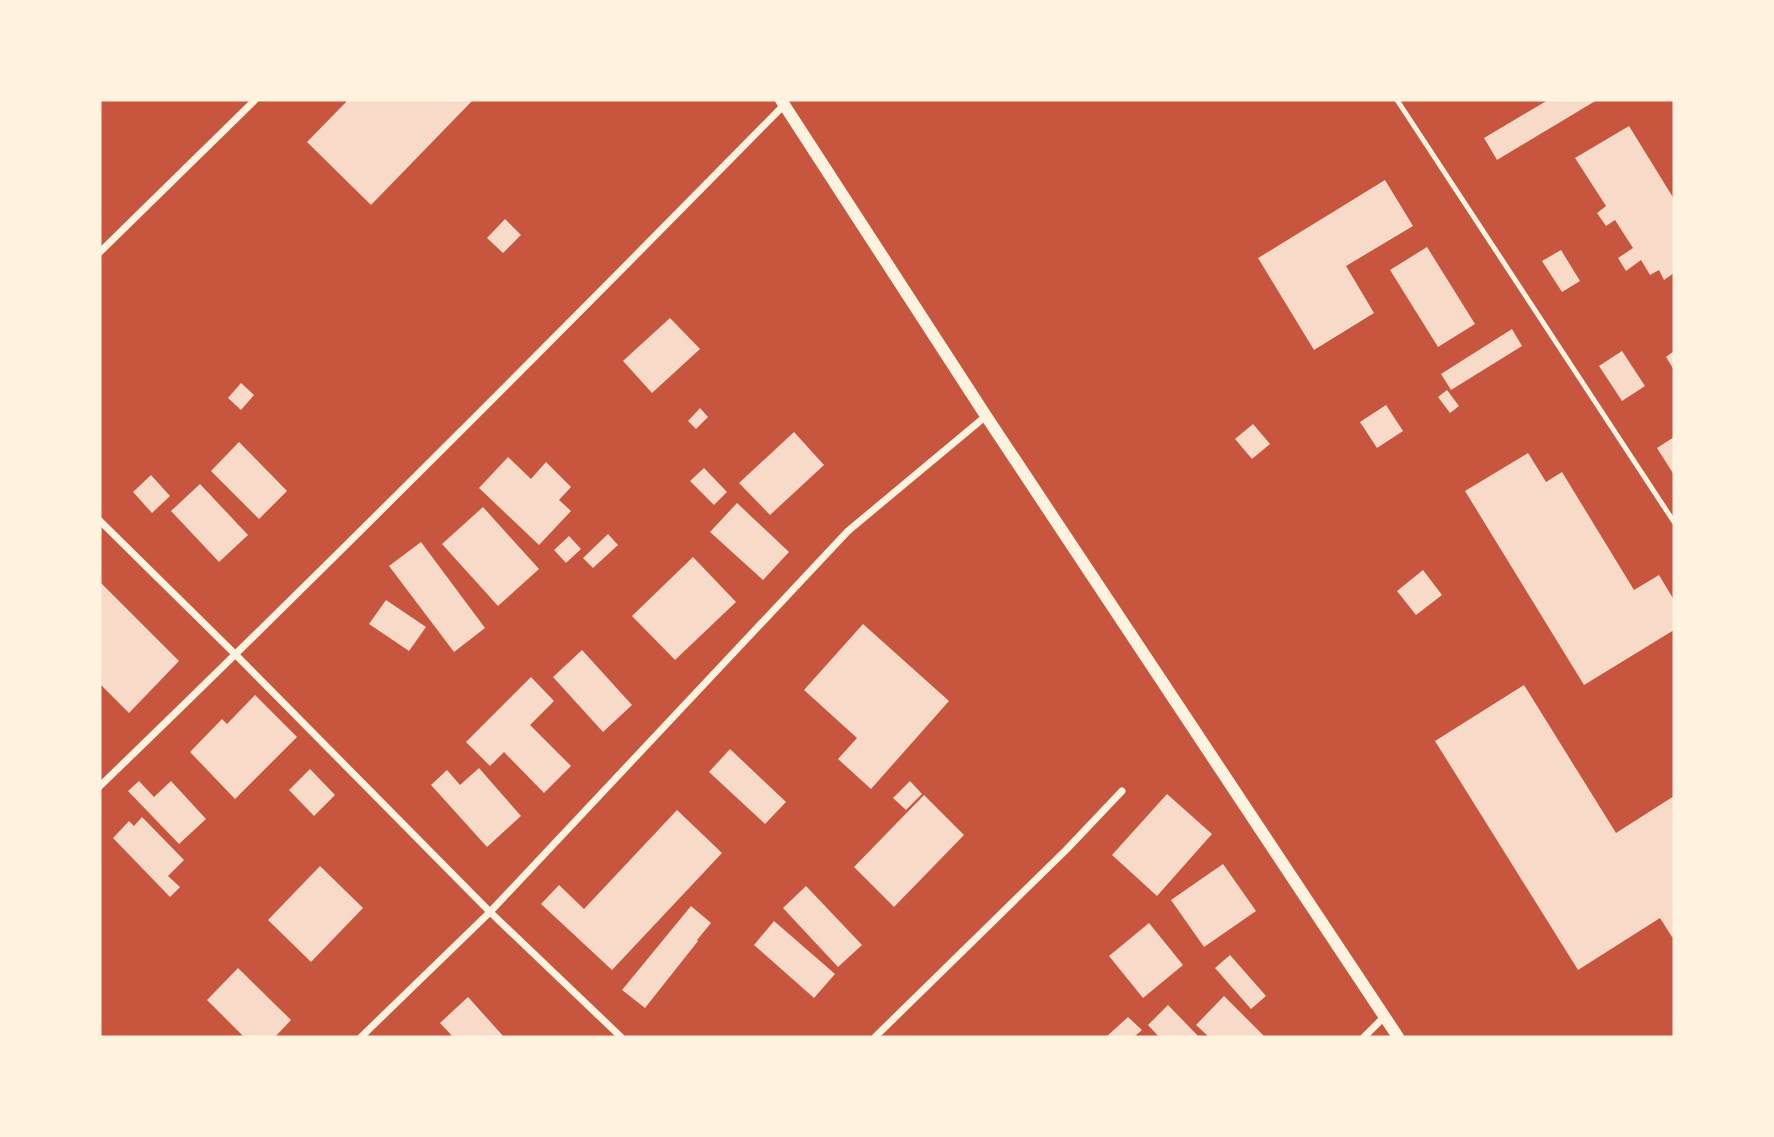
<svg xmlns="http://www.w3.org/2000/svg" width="1774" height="1137" viewBox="0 0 1774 1137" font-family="'Crimson Pro',serif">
  <rect width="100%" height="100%" fill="#c8553d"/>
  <g fill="#f7dbc8">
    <path d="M348,100h125l-102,105 -64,-63z"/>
    <path d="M1548,100h49l-100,60 -13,-22z"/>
    <path d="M1629,126l45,73v74l-10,7 -5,-10 -9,5 -9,-15 -15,11 -8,-13 15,-10 -18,-28 -9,6 -9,-13 9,-7 -31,-48z"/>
    <path d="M1385,180l28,46 -67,40 28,47 -60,37 -56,-92z"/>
    <path d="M505,219l16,16 -18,18 -16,-15z"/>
    <path d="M1427,247l48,77 -37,23 -48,-77z"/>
    <path d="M1561,250l19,31 -18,11 -20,-31z"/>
    <path d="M670,318l30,31 -48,44 -29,-32z"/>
    <path d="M1512,329l10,17 -71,44 -10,-16z"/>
    <path d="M1622,351l23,35 -23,15 -23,-35z"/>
    <path d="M1674,351v19l-8,-13z"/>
    <path d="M241,383l13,12 -13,15 -13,-12z"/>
    <path d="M1447,390l12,16 -9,7 -12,-16z"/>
    <path d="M1386,405l17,26 -26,17 -17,-26z"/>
    <path d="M700,408l8,9 -12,12 -8,-8z"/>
    <path d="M1253,424l17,20 -18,15 -17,-20z"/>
    <path d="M794,432l30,33 -54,50 -31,-32z"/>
    <path d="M1674,437v38l-17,-27z"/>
    <path d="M239,442l48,49 -28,28 -48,-48z"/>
    <path d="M1528,453l18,29 16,-10 72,118 25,-15 15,25v30l-90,55 -119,-194z"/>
    <path d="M508,457l23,22 15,-17 25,25 -12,13 12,11 -32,34 -60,-57z"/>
    <path d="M704,468l23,24 -13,13 -24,-24z"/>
    <path d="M151,475l19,21 -18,17 -19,-21z"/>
    <path d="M200,484l48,51 -29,27 -48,-51z"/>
    <path d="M737,503l52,49 -26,28 -53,-48z"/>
    <path d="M483,507l56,62 -41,37 -56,-62z"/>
    <path d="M608,534l10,11 -25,23 -10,-10z"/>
    <path d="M569,536l12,13 -15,14 -12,-13z"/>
    <path d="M421,542l64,86 -31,24 -65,-86z"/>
    <path d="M693,557l43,45 -61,58 -43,-44z"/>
    <path d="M1423,570l19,25 -26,20 -19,-24z"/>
    <path d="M100,582l79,79 -50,52 -29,-29z"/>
    <path d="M386,600l40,27 -17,24 -40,-27z"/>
    <path d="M863,624l86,77 -78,88 -33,-30 19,-21 -53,-48z"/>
    <path d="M582,650l50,55 -29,27 -50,-55z"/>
    <path d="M531,677l23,24 -24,24 41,41 -27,27 -40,-41 -14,14 -24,-24z"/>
    <path d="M1524,685l92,148 58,-37v140l-2,1 -12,-19 -82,52 -143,-229z"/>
    <path d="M255,695l42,42 -62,62 -45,-47 32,-33 5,5z"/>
    <path d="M730,749l56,53 -21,22 -56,-52z"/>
    <path d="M479,768l42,48 -34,31 -56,-62 16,-15 13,15z"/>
    <path d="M310,769l25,26 -21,21 -25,-26z"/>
    <path d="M139,781l15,16 17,-16 35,38 -27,25 -51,-53z"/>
    <path d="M910,781l12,13 -16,16 -13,-12z"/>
    <path d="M1167,794l45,40 -55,62 -45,-41z"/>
    <path d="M924,795l40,40 -70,72 -40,-40z"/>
    <path d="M677,810l45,43 -110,117 -71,-66 18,-19 25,24z"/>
    <path d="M142,817l42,43 -16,16 12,11 -10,10 -57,-59 16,-17 5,5z"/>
    <path d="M1223,864l33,47 -52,36 -33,-47z"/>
    <path d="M320,866l43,42 -52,54 -43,-42z"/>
    <path d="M806,886l56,59 -24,22 -55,-59z"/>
    <path d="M691,906l20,17 -14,17 1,1 -53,67 -23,-18z"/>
    <path d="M774,921l61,53 -21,24 -60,-53z"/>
    <path d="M1149,923l34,42 -40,33 -34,-42z"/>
    <path d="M1230,955l36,41 -15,13 -36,-41z"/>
    <path d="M238,968l53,52 -16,17h-31l-37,-37z"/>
    <path d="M1224,996l41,41h-56l-13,-12z"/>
    <path d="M468,997l36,40h-51l-13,-14z"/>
    <path d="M1168,1005l31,32h-40l-11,-12z"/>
    <path d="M1128,1017l14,13 -7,6 2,1h-31z"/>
  </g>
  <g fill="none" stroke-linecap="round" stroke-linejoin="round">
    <path stroke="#fff3e0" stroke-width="5" d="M1397,100l277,422"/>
    <g stroke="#fff3e0" stroke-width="7">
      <path d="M100,252l155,-152"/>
      <path d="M100,521l136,134 254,257 131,125"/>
      <path d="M100,786c231,-223 458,-451 684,-681"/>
      <path d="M361,1037l129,-125 358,-381 138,-115"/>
      <path d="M875,1037l191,-187 56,-59"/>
      <path d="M1364,1037l20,-20"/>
    </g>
    <path stroke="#fff3e0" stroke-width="12" d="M781,100l205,316 412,621"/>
  </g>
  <rect width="1774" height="1137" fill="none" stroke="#fff3e0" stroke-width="203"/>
</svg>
